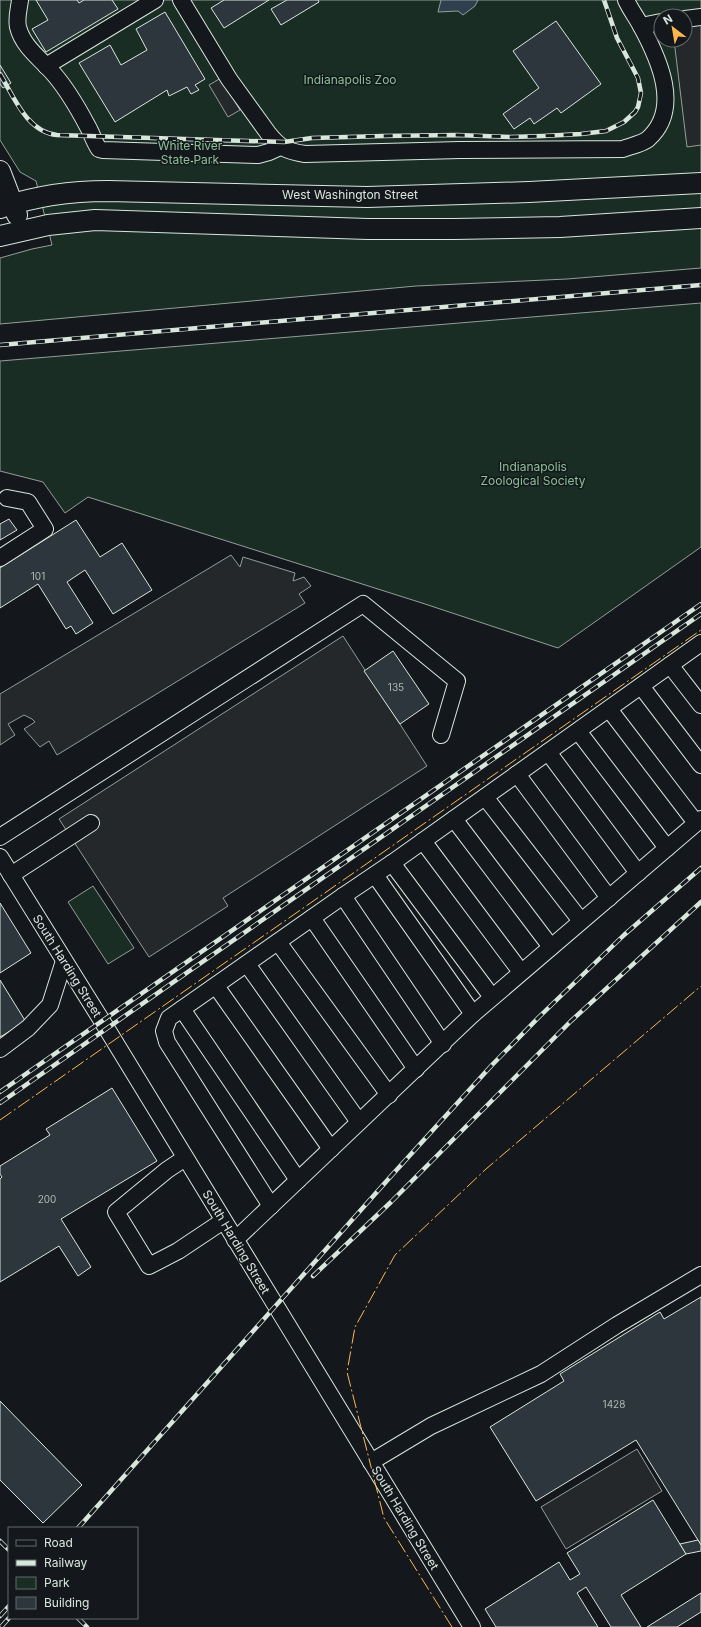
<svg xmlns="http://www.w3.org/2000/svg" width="701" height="1627" viewBox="0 0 701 1627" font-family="Inter,sans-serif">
  <rect width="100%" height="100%" fill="#14181c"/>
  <g fill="#1a2d24" stroke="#939e99" fill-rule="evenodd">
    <path d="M0,0h701v268l-134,11 -151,7 -416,38v-66l32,-9 20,-4 -16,-64 -16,-9 -20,-32zM661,16h24v24h-24z"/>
    <path d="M701,303v244l-143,101 -136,-45 -334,-106 -23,16 -22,-31 -43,-11v-110z"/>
    <path d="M93,886l41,62 -26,16 -40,-62z"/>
  </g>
  <g fill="#24282b" stroke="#939e99">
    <path d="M701,24v121l-14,2 -13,-107h11v-14z"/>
    <path d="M221,78l19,32 -12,7 -19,-32z"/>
    <path d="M231,555l9,12 3,-10 52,16 -2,8 11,-4 7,9 -12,8 6,9 -248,152 -8,-14 -9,6 -16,-18 11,-7 -3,-3 -8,-4 -16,9 7,11 -15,10v-51z"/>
    <path d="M343,636l84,130 -204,132 5,8 -79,51 -90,-138z"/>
    <path d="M637,1449l25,42 -96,58 -25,-42z"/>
  </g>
  <path fill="#2f3f4d" stroke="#939e99" d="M441,0h37l-3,6 -12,9 -5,-4 -20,1z"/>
  <g fill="#2c363c" stroke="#d8e6dc">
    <path d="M36,0h41l2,3 5,-3h28l6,9 -72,43 -14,-23 16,-9z"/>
    <path d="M224,0h45l-45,28 -13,-20z"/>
    <path d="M287,0h31l1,2 -38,23 -10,-16z"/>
    <path d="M165,12l40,67 -10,6 4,5 -8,4 -4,-7 -18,9 -2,-6 -52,32 -36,-59 31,-18 11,20 26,-15 -11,-21z"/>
    <path d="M556,21l45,63 -40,29 -4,-5 -23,16 -4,-6 -16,11 -11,-15 36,-26 -26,-37z"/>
    <path d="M0,65l11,18 -8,5 -3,-4z"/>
    <path d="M9,519l8,11 -17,10v-16z"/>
    <path d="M76,520l24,37 22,-14 30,47 -39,24 -28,-44 -18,12 26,41 -17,11 -5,-8 -5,3 -28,-45 -38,24v-40z"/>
    <path d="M393,651l36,53 -29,20 -36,-53z"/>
    <path d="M0,903l31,50 -31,20z"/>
    <path d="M0,980l26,42 -26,15z"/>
    <path d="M112,1088l45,73 -96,58 30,48 -13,9 -19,-30 -59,36v-103l2,-2 -2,-3v-8l50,-31 -4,-6z"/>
    <path d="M701,1297v248l-65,-105 -100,61 -46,-74 74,-46 -4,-7 100,-62 4,7z"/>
    <path d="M0,1401l82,84 -39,38 -43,-43z"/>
    <path d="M653,1500l33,54 -65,41 20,32h-30l-25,-40 -9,6 21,34h-102l-11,-18 74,-47 11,18 10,-6 -13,-21z"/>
    <path d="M698,1540l3,5v6l-15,3 -6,-10z"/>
    <path d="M701,1593v19l-24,15h-30z"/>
  </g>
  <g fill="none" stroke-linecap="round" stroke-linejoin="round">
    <g stroke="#d8e6dc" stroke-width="18">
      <g id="minor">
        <path d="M20,0c-1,9 -4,18 -2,27 5,20 23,32 35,46 14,16 25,35 35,54 4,7 6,15 11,22l4,1 155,5 11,-3 11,-5"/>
        <path d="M181,0l48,79 39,54c12,15 18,18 37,21l155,-4 163,-1c7,-3 19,-5 25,-10 34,-30 11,-80 -7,-113 -4,-8 -11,-17 -15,-26"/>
        <path d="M685,19l16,-2"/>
        <path d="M641,26l20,-4"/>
        <path d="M46,66l109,-66"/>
        <path d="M0,558l45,-29 -17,-27 -21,-4"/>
        <path d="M670,665l31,40"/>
        <path d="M641,686l60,79"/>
        <path d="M609,709l87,114"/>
        <path d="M578,731l89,117"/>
        <path d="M548,752l90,121"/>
        <path d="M517,774l92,124"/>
        <path d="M485,797l96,124"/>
        <path d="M454,819l97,128"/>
        <path d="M0,837l363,-233 94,77 -16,54"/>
        <path d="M423,841l98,131"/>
        <path d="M0,857l107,172 365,598"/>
        <path d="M392,863l100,134"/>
        <path d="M11,875l80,-52"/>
        <path d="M375,875l98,139"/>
        <path d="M343,896l100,148"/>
        <path d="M312,918l104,151"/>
        <path d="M278,942l111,153"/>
        <path d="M247,964l112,158"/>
        <path d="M216,986l115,163"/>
        <path d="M182,1009l116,171"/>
        <path d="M0,1049l28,-21 22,-23 14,-44"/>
        <path d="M185,1158l-18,12 -51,42 33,54 29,-15 45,-30"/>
        <path d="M271,1206l-104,-164 -3,-11 5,-13 174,-122 49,-33 309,-220"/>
        <path d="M235,1240l238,-226 228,-195"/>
        <path d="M371,1462l60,-36 110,-52 76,-49 84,-50"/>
      </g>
    </g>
    <g stroke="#d8e6dc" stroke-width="22">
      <g id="major">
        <path d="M0,171l17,44"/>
        <path d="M0,208c35,-12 71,-17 108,-17l259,6 162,-5 172,-9"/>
        <path d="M0,236l48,-11 47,-5 273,9h86l106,-2 141,-9"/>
      </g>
    </g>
    <use href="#minor" stroke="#14181c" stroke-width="16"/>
    <use href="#major" stroke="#14181c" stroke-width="20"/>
    <g stroke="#d8e6dc" stroke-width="4.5">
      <g id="rail">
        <path d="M0,74c14,23 27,58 57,61l227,7 28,-4 71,-2 74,-1 54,2 32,-1 38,-2 25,-3 18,-9 11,-10 3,-5 3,-14 -3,-15 -21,-40 -13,-38"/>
        <path d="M0,345l701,-60"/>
        <path d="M0,1092l701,-488"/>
        <path d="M0,1103l701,-489"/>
        <path d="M313,1276l78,-74 180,-181 130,-119"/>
        <path d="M78,1528l314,-353 100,-110 48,-49 84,-81 77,-67"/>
        <path d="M0,1541l9,9"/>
        <path d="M0,1616l9,-10"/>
        <path d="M78,1618l9,9"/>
        <path d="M1,1627l8,-9"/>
      </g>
    </g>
    <use href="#rail" stroke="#14181c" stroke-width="3" stroke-dasharray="9" stroke-linecap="butt"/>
    <g stroke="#ffb74d" stroke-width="1" stroke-dasharray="14 3 2 3" stroke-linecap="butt">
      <path d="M0,1120l701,-490"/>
      <path d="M452,1627l-68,-109 -37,-146 8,-45 40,-72 91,-86 215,-183"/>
    </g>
  </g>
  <g text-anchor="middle" stroke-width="3" stroke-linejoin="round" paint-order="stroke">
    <g font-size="10" fill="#adbab4">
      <text x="38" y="580">101</text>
      <text x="396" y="691">135</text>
      <text x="47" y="1203">200</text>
      <text x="614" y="1408">1428</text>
    </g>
    <g font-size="12" fill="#8ac095" stroke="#14181c">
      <text x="350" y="84">Indianapolis Zoo</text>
      <text x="190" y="150">White River<tspan x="190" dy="14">State Park</tspan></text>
      <text x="533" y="471">Indianapolis<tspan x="533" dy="14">Zoological Society</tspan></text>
    </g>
    <g font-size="12" fill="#d8e6dc" stroke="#14181c">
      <text x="350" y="199">West Washington Street</text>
      <text transform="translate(67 966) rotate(58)" y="4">South Harding Street</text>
      <text transform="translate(236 1242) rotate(59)" y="4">South Harding Street</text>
      <text transform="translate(405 1518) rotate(59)" y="4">South Harding Street</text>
    </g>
  </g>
  <rect x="8" y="1527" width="130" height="92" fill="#14181c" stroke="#626a69"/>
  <rect x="16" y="1540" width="20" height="6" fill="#14181c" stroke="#626a69"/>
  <text x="44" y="1547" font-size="12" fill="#d8e6dc">Road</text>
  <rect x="16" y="1560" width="20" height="6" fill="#d8e6dc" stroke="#626a69"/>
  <text x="44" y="1567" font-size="12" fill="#d8e6dc">Railway</text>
  <rect x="16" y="1577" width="20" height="12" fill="#1a2d24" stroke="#626a69"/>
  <text x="44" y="1587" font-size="12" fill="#d8e6dc">Park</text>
  <rect x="16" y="1597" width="20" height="12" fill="#2c363c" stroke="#626a69"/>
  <text x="44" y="1607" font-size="12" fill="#d8e6dc">Building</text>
  <g transform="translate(673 28) rotate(329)"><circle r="19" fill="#14181c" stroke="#626a69"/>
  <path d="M0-3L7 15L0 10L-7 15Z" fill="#ffb74d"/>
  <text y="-6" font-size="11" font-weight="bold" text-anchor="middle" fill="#d8e6dc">N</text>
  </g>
</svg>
